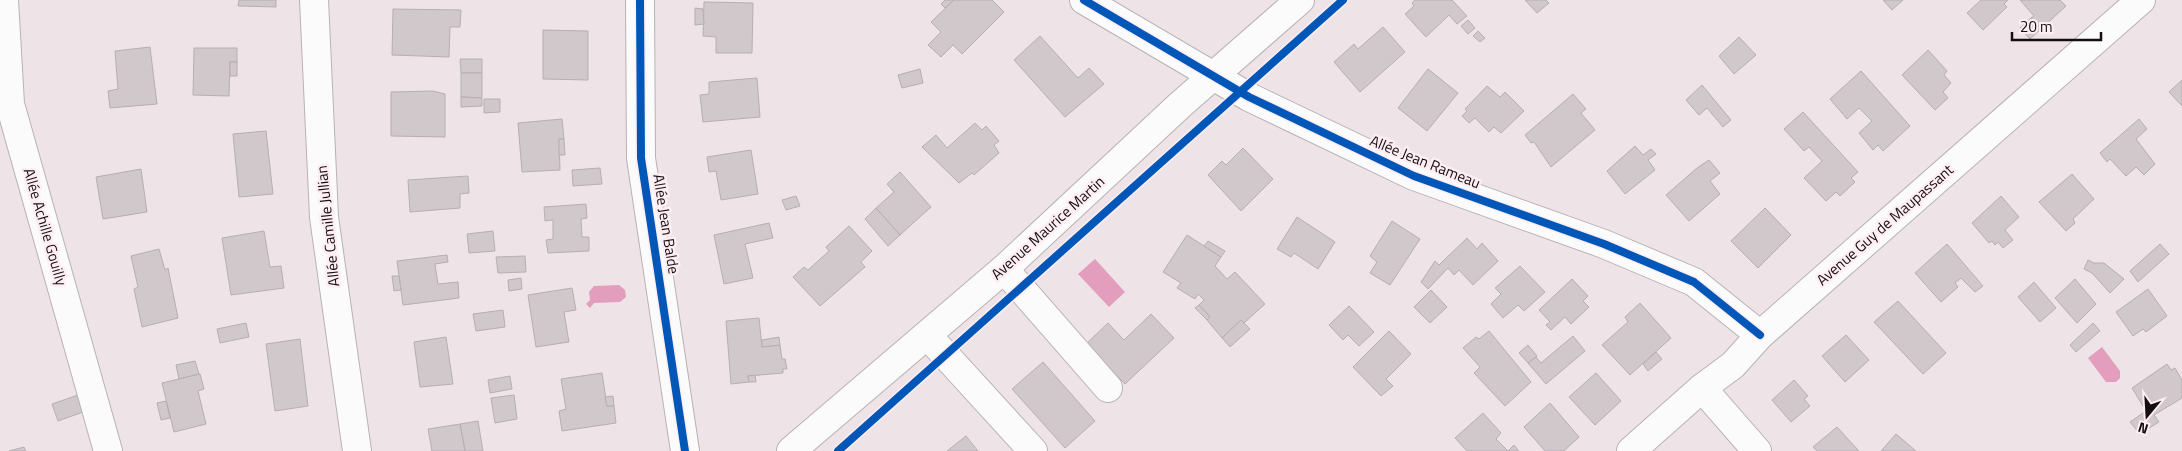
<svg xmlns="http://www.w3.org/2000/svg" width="2182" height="451" viewBox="0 0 2182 451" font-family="'Titillium Web',sans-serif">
  <rect width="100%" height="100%" fill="#eee4e8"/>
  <g fill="#e39dbd">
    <path d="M1095,259l30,33 -16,15 -31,-33z"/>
    <path d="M619,285l6,5 1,7 -6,5 -26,1 -4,5 -4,-4 4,-4 -1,-8 5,-6z"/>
    <path d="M2102,347l18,24v7l-4,4h-10l-18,-24z"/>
  </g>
  <g fill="#d0c8cb" stroke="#b6afb2">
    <path d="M239,0h37v7l-38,-1z"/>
    <path d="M945,0h9l-9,8 -4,-4z"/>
    <path d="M954,0h38l12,12 -42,42 -9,-9 -12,12 -13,-12 13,-13 -10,-10z"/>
    <path d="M1415,0h37l15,16 -10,8 -8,-9 -23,22 -21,-23 9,-8 -2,-3z"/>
    <path d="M1525,0h21l3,3 -12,10z"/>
    <path d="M1883,0h20l-11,10z"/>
    <path d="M1981,0h27l-4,4 3,3 -24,23 -16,-17z"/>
    <path d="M2020,0h40l6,6 -25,23 -10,-11 3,-2z"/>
    <path d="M704,2l49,1 -1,50h-36v-16l-13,-1z"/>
    <path d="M695,8l8,1 1,15 -9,1z"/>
    <path d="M393,9l68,1 -1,17h-10l-1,30 -57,-2z"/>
    <path d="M2031,18l10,11 -11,10 -10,-11z"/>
    <path d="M1468,20l7,8 -7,6 -7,-8z"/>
    <path d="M1383,27l22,25 -45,40 -26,-30 20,-18 4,5z"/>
    <path d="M543,30l45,1v49l-45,-1z"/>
    <path d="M1478,31l7,7 -5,4 -7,-6z"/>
    <path d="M1040,36l38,42 11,-10 15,16 -39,33 -51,-57z"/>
    <path d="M1739,37l17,18 -22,19 -15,-18z"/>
    <path d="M150,47l7,57 -47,4 -2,-17 10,-2 -3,-38z"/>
    <path d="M194,48h43v14h-7l-1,34 -36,-1z"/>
    <path d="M1928,50l19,21 -3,4 7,8 -8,9 5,6 -13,12 -33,-35z"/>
    <path d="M460,59h22v14h-21z"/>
    <rect x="230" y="62" width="7" height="14"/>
    <path d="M920,69l3,14 -21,5 -4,-13z"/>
    <path d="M1428,69l30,24 -31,38 -29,-23z"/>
    <path d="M1861,71l49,55 -27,25 -5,-6 -5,5 -14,-17 13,-12 -13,-13 -12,11 -17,-20z"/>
    <path d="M461,73h21v25l-21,-1z"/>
    <path d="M757,78l3,39 -57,5 -3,-27 9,-1v-12z"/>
    <path d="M2182,80v26l-13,-14z"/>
    <path d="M1702,85l29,35 -8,7 -16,-19 -8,7 -13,-15z"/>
    <path d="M1487,86l13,11 5,-5 19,19 -23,22 -7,-6 -5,5 -14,-14 -6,5 -7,-7 5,-5 -2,-2z"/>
    <path d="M433,91l12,3v43l-54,-1v-44z"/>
    <path d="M1573,94l13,15 -5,4 14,17 -44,37 -17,-25 -3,1 -6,-8z"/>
    <path d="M461,97l21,1v8l-21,1z"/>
    <path d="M484,99h16v13l-16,1z"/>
    <path d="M1803,112l55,60 -7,6 4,4 -15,14 -4,-4 -10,9 -22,-23 18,-17 -13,-14 -5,4 -20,-22z"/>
    <path d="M562,119l2,20h-5l1,31 -38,2 -4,-49z"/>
    <path d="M2139,119l8,10 -11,10 19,25 -11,11 -8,-8 -10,9 -16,-17 -3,3 -7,-9z"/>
    <path d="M975,123l7,7 4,-4 13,15 -5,4 5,8 -25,22 -2,-2 -13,10 -37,-36 14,-12 11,13z"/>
    <path d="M266,131l7,63 -34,3 -6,-63z"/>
    <path d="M559,139h5l1,16h-6z"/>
    <path d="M1635,146l8,9 8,-6 5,5 -8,6 7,10 -30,24 -18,-23z"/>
    <path d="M1243,148l30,31 -32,32 -33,-36 14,-14 4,4z"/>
    <path d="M751,150l7,44 -37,6 -5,-29 -7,1 -2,-15z"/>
    <path d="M1709,160l11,13 -10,8 10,13 -31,27 -23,-26 31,-27z"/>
    <path d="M600,168l2,16 -29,2 -1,-16z"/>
    <path d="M141,169l6,43 -44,7 -7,-42z"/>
    <path d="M900,172l31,35 -31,28 -24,-27 18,-16 -7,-8z"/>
    <path d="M2072,174l22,25 -21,20 2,4 -9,8 -27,-29z"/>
    <path d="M468,176l1,17 -9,1v14l-50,4 -2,-32z"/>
    <path d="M796,196l4,10 -14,4 -4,-10z"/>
    <path d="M2001,196l18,21 -14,13 8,10 -10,8 -5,-6 -3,3 -3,-4 -3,2 -17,-20z"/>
    <path d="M586,204l1,14 -6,1 1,18h7v14l-41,2 -2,-13 7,-1v-19l-8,1 -1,-14z"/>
    <path d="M876,208l24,27 -12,11 -23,-27z"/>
    <path d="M1765,208l26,27 -33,33 -27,-27z"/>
    <path d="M1297,217l38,25 -17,27 -24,-16 -3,4 -14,-8z"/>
    <path d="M1392,221l28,18 -30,46 -20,-12 7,-11 -7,-6z"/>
    <path d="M769,223l4,15 -28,6 8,34 -29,6 -10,-49z"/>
    <path d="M849,226l23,25 -11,11 4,5 -45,39 -27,-29 11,-10 4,3 21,-19 -3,-4z"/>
    <path d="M264,231l6,36 11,-1 3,22 -53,7 -9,-57z"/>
    <path d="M493,231l2,20 -26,2 -2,-19z"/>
    <path d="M1187,235l34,22 -6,9 12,13 8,-7 30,32 -21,19 -3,-3 -19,18 -15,-18 3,-3 -11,-12 5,-5 -6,-6 -3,5 -18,-11 4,-5 -18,-11z"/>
    <path d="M1467,238l10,11 5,-6 16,18 -25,24 -14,-15 -5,5 -6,-7 -20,21 -7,-7 14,-21 4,4z"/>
    <path d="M1208,241l17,10 -4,6 -17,-11z"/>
    <path d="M1947,244l36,42 -8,6 -14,-14 -6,5 3,4 -17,15 -26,-29z"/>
    <path d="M2160,244l9,10 -31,28 -8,-11z"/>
    <path d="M159,249l6,21 3,-2 10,50 -36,9 -8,-38 4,-2 -7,-31z"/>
    <path d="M447,255l1,7 -13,2 3,20 20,-2 1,16 -56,7 -6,-44z"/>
    <path d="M525,256l1,16 -28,1 -2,-16z"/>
    <path d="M2088,260l6,3h10l20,16 -14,14 -18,-20 -8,-4z"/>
    <path d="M1520,266l25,26 -21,19 -6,-6 -15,13 -12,-14 10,-10 -6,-6z"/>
    <path d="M392,276h7l2,14 -7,1z"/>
    <path d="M521,278l1,11 -13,2 -1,-11z"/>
    <path d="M1572,279l16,17 -5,5 6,6 -18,17 -6,-7 -14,13 -5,-5 4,-3 -11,-12z"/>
    <path d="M2075,279l21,25 -19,19 -22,-25z"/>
    <path d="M2034,282l22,26 -16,14 -22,-25z"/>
    <path d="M572,288l4,22 -12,2 5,30 -33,5 -8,-52z"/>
    <path d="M2148,289l19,27 -21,16 -3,-3 -10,7 -17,-24z"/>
    <path d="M1431,290l16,17 -17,16 -16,-16z"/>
    <path d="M1898,301l48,52 -23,21 -49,-52z"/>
    <path d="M1640,303l31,35 -41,37 -28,-30 26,-23 -3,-5z"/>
    <path d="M1199,305l11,12 -3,3 -12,-12z"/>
    <path d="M1349,306l25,26 -15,14 -11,-11 -5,5 -14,-15z"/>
    <path d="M503,310l2,17 -29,4 -3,-17z"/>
    <path d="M1151,314l23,24 -49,46 -39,-40 22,-21 16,17z"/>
    <path d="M759,318l3,29 18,-2 2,14h3l2,10h-4v4l-35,3 1,6 -18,2 -5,-63z"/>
    <path d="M1241,320l9,9 -20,18 -8,-9z"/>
    <path d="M246,323l3,14 -29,6 -3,-14z"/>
    <path d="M2093,323l7,8 -24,21 -6,-7z"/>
    <path d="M1389,331l22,23 -25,25 7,7 -12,10 -28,-29z"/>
    <path d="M1489,331l42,51 -26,24 -31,-33 6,-6 -17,-19 13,-11 3,2z"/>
    <path d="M1846,335l23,25 -24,22 -23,-26z"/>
    <path d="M1573,336l12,15 -39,33 -18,-21 8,-6 5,6z"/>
    <path d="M446,337l7,47 -33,3 -6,-45z"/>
    <path d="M779,337l1,8 -18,2v-7z"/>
    <path d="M300,339l8,67 -33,5 -9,-67z"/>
    <path d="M1528,345l9,11 -9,7 -9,-10z"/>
    <path d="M1656,352l6,7 -14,12 -5,-7z"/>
    <path d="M195,361l4,13 -20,5 -3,-14z"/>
    <path d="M1043,362l52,59 -30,27 -53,-59z"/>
    <path d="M2167,364l4,6 4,-2 7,12v18l-28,17 5,7 -19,12 -10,-12 16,-11 -14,-23z"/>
    <path d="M602,373l5,33h7l2,17 -54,8 -3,-20 7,-2 -5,-30z"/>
    <path d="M1596,373l25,28 -26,24 -26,-28z"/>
    <path d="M200,374l4,15 -6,2 8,33 -32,8 -12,-49z"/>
    <path d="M755,375l1,7h-7l-1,-6z"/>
    <path d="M510,376l2,13 -22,4 -2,-13z"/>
    <path d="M1794,380l14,16 -4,3 6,7 -19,16 -19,-22z"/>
    <path d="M78,395l5,17 -25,9 -6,-17z"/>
    <path d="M514,395l3,24 -22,4 -4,-25z"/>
    <path d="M613,396l1,10h-7l-2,-9z"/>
    <path d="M166,401l4,17 -9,2 -4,-17z"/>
    <path d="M1550,403l29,34 -15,14h-19l-21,-24z"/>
    <path d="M1483,413l18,20 -5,6 12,12h-41l-12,-13z"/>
    <path d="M478,421l5,30h-18l-5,-27z"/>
    <path d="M460,424l5,27h-33l-4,-22z"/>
    <path d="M1837,427l22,24h-42l-4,-4z"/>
    <path d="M1896,434l20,17h-35z"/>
    <path d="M966,436l12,15h-31z"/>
    <path d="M1514,445l5,6h-11z"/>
    <path d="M24,447l2,4h-17z"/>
  </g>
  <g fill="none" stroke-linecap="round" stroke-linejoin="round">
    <g stroke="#b9b1b4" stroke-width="30">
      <g id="minor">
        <path d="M4,0l6,104 98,347"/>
        <path d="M314,0l10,217 33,234"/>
        <path d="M640,0l1,158 44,293"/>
        <path d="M1084,0l165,97 165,79 190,68 90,38 66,53"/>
        <path d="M1004,269l104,119"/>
        <path d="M927,335l106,116"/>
        <path d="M1702,388l55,63"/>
        <path d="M791,451l213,-182 176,-164 120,-105"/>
        <path d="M1631,451l71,-63 31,-23 27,-30 381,-335"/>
      </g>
    </g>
    <use href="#minor" stroke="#fcfbfc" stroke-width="28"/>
    <g stroke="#feeef4" stroke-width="11">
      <g id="cycleway">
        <path d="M640,0l1,158 44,293"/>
        <path d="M1084,0l165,97 165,79 190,68 90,38 66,53"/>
        <path d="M838,451l505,-451"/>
      </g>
    </g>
    <use href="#cycleway" stroke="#0057b8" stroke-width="8"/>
  </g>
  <g text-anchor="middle" stroke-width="5" stroke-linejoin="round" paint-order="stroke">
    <g font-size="15" fill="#130e10" stroke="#feeef4">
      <text transform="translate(1425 162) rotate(22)" y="5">Allée Jean Rameau</text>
      <text transform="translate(666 224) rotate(81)" y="5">Allée Jean Balde</text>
      <text transform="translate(1885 225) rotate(-41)" y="5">Avenue Guy de Maupassant</text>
      <text transform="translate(328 226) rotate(-96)" y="5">Allée Camille Jullian</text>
      <text transform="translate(45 227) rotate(74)" y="5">Allée Achille Gouilly</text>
      <text transform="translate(1048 228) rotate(-42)" y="5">Avenue Maurice Martin</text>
    </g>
  </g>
  <g transform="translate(2147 416) rotate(198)" stroke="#feeef4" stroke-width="4" paint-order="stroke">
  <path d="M0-4L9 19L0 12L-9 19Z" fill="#130e10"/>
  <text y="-8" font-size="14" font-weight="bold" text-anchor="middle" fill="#130e10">N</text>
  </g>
  <path d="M2012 32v8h89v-8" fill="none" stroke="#130e10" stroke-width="2.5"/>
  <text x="2020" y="32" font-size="15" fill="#130e10" stroke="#feeef4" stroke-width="4" paint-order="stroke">20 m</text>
</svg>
